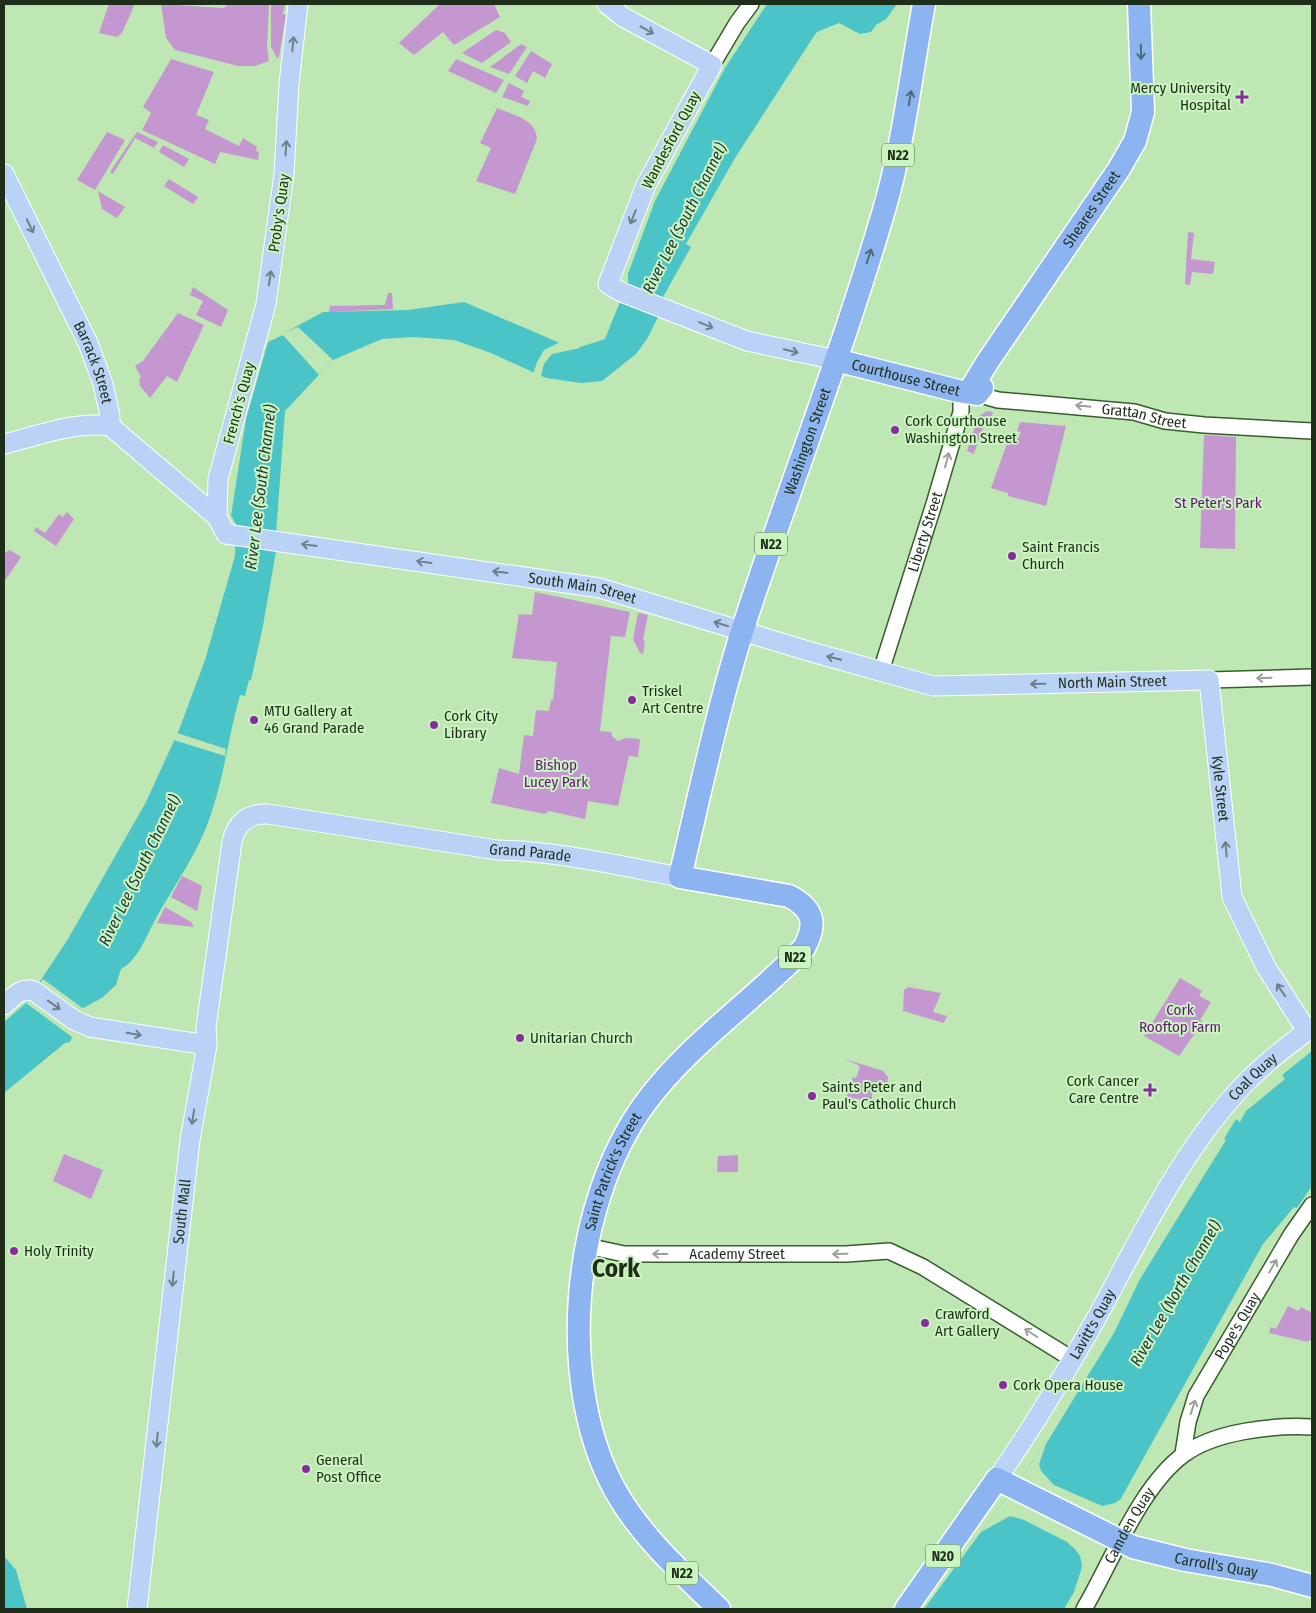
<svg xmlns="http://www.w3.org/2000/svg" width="1316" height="1613" viewBox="0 0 1316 1613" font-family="'Fira Sans Condensed',sans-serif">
  <rect width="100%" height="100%" fill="#bfe7b3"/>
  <g fill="#c597d1">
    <path d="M109,4h26l-13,29 -5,4 -18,-4z"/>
    <path d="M161,4l63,4 4,-4h41l-2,43 2,14 -14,5h-17l-63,-16 -9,-12z"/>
    <path d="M271,4h14l-2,10 3,1 -7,42 -2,1 -6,-11z"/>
    <path d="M440,4h54l6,13 -46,28 -11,-13 -29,23 -15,-12z"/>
    <path d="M496,30l9,3 6,9 -29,21 -20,-10z"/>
    <path d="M521,44l6,3 -18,27 -19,-7z"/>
    <path d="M531,51l21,13 -7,14 -12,-7 -6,12 -12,-7z"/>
    <path d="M171,59l43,13 -18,43 13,5 -4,9 34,17 4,-8 14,9 -1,4 3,1 -1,8 -38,-8 -5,12 -73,-34 9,-17 -8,-6z"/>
    <path d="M456,59l48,21 -8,13 -48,-22z"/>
    <path d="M509,83l15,8 -3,6 9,4 -2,5 -26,-9z"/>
    <path d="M497,108c16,7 39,11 40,31l-22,55 -39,-13 15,-33 -11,-5z"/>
    <path d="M107,132l18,8 -30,50 -18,-10z"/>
    <path d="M137,132l21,10 -4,6 -19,-10 -22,36 -3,-2z"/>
    <path d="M163,145l26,14 -5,8 -25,-15z"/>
    <path d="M169,179l29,18 -5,7 -29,-18z"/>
    <path d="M98,191l27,16 -8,11 -15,-9z"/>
    <path d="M1188,232l6,1 -3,26 24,3 -2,12 -21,-2 -2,13 -5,-1z"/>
    <path d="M193,287l35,23 -7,17 -25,-12 7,-14 -13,-6z"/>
    <path d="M388,293h4l1,16 -64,3 1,-6 55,-1z"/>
    <path d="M178,313l26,12 -27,57 -10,-6 -17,22 -10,-12 -1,-7 2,-2 -6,-11 8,-5z"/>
    <path d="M987,411l6,1 -2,9 -5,-2 -12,35 -7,-3 11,-34z"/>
    <path d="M1020,422l46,4 -20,80 -38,-10v-3l-17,-5 18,-50 7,4 5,-10 -4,-1z"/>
    <path d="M1204,435l32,2 -1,112 -35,-1z"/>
    <path d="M67,512l7,7 -18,27 -22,-15 2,-4 9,6 14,-19 4,3z"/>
    <path d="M10,550l11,7 -17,25v-29z"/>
    <path d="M535,592l95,20 -5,25 -14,-1 -11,95 11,1 1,4 6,5 8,-3 14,1 -2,18 -9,-1 -11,50 -30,-5 -3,18 -36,-8 -4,3 -54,-11 8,-35 20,6 5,-39 9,1 3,-26 13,1 2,-11h2l4,-38 -45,-4 7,-44 13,1z"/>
    <path d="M638,613l10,2 -5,25 2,1 -2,13 -3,-1 -7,-14z"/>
    <path d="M182,876l20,10 -5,25 -26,-14z"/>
    <path d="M165,907l26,15 3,5 -37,-4z"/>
    <path d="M1180,978l22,13 -3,5 12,6 -11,18 3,2 -24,34 -35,-20z"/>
    <path d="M908,987l33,6 -8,19 14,4 -3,7 -41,-12 1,-21z"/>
    <path d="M845,1059l38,12 5,6 -1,10 -15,1v12l-26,-2 7,-21 3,1 4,-12z"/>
    <path d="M64,1154l39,16 -12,29 -38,-18z"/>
    <path d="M738,1155v17h-21l1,-16z"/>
    <path d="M1288,1306l10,5 3,-4 11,6v28l-3,-1 -1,2 -39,-9 2,-6 5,2z"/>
  </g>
  <g fill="#4bc4c8">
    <path d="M767,4h130l-11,15 -10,6 -5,7 -11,2 -21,-11 -22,9 -3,4 -79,122 -49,86 5,3 -28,50 4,2 -20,40 -11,15 -34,27 -21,2 -35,-5 -55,-25 -37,-13 -40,-3 -32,2 -49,21 -48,51 -10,137 1,3 -13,75 -12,54h-2l-4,16 -5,-1c-11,39 -16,81 -29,119 -12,38 -38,73 -57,108 -8,15 -17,39 -33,47l-5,16 -14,13 -19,10 -16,24 5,5 -2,5 -5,1 -61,50v-71l21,-18 43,-65 78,-137 33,-72 26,-70 30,-104 1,-32 -5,-8 15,-97 22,-77 55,-30 85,-2 56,-8 110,47 31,-10 23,-57v-8l27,-73 70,-133z"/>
    <path d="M1312,1051v135l-15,22 -3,-1 -31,37 -182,326 -7,22 -10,17h-140l122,-165 68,-111 26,-54 86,-139 -2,-1 12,-20 4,3 6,-11 39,-32 -3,-4z"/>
    <path d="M4,1556l12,14 11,39h-23z"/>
  </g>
  <g fill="#bfe7b3">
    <path d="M298,327l35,33 -14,15 -36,-40 -15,7 1,-3z"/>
    <path d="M564,342l16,6 -28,6 -8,10 -3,12 -8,-2 4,-12 7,-12 14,-7z"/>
    <path d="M177,733l49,16 -1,7 -51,-16z"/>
    <path d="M43,979l42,31 -15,22 3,3 -1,2 -46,-34z"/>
    <path d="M1046,1444l-7,20 2,7 13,14 48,21 13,-3 9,-6 6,-8 -49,81 1,-5 -2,-9 -5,-7 -8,-7 -43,-22 -14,-4 -29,16z"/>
  </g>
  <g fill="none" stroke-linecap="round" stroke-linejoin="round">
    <g stroke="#395c2f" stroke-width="18">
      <g id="minor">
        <path d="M712,65l25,-42 14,-19"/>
        <path id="s1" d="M977,394l21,6 136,12 31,9 39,4 108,6"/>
        <path id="s2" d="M881,671l53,-167 27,-92v-21"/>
        <path d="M1209,680l103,-3"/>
        <path id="s3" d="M587,1246l37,8h222l43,-3 34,16 149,92"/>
        <path id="s4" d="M1183,1454l5,-32 8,-26 95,-161 21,-30"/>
        <path id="s5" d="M1084,1609c27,-46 56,-122 99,-154 32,-24 91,-30 129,-28"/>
      </g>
    </g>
    <g stroke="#fff" stroke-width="21">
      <g id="major">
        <path id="s6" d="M298,4l-9,80 -5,90 -18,130 -48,175 -1,38 9,17 374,54 208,63 125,35 276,-6 23,217 34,70 41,64"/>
        <path d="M607,4l16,13 89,48 -66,120 -38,99 13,8 126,49 89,19"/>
        <path id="s7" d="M4,174l84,169 15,41 7,32v10"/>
        <path d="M4,444c33,-8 71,-23 106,-18l107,91"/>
        <path d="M4,1005c9,-8 17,-18 30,-14l40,29 16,7 117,18"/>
        <path id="s8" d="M997,1479c36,-52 69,-107 100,-162 42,-77 81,-160 140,-225 22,-25 49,-45 75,-65"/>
        <path id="s9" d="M137,1609l53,-469 17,-95 -1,-18 26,-185c4,-19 16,-29 36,-28l229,36c61,1 123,16 183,27"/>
      </g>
    </g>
    <g stroke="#fff" stroke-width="25">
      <g id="highway">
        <path id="s10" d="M836,360l122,31 19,3 5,-6"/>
        <path id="s11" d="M969,392l19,-31 131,-192 16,-28 8,-29 -4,-108"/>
        <path id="s12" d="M719,1609c-36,-35 -74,-69 -100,-112 -65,-109 -48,-294 27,-395 44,-59 107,-101 158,-154 13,-24 10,-39 -15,-52l-109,-19c21,-88 39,-176 67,-261 45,-136 97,-269 137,-406 20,-68 27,-137 40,-206"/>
        <path id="s13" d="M906,1609l91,-130 136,68 52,13 87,15 40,11"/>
      </g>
    </g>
    <use href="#minor" stroke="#fff" stroke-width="15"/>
    <use href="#major" stroke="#bad2f6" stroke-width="19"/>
    <use href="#highway" stroke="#8cb4f0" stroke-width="22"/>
  </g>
  <defs><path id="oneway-shaft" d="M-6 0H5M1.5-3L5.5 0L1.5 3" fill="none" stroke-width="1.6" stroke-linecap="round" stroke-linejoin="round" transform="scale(1.25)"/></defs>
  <g stroke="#6c8088">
    <use href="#oneway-shaft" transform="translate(647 30) rotate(29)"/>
    <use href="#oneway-shaft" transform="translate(293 44) rotate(-84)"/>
    <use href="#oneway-shaft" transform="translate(286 148) rotate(-86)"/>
    <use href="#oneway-shaft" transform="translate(633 217) rotate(112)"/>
    <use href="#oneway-shaft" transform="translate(30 226) rotate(64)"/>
    <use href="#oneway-shaft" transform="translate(270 278) rotate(-81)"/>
    <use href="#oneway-shaft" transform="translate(706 325) rotate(23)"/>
    <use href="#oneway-shaft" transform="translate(791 351) rotate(13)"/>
    <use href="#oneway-shaft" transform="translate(309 545) rotate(-172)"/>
    <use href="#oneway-shaft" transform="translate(424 562) rotate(-172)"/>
    <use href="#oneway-shaft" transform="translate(500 572) rotate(-173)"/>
    <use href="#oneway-shaft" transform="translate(721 624) rotate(-163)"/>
    <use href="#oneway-shaft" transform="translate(834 658) rotate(-166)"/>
    <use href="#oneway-shaft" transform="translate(1038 684) rotate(179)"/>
    <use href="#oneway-shaft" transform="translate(1226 849) rotate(-95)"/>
    <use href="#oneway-shaft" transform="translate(1281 990) rotate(-124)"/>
    <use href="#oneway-shaft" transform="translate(54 1005) rotate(36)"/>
    <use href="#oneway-shaft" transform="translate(134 1034) rotate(9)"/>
    <use href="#oneway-shaft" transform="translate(193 1117) rotate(99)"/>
    <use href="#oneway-shaft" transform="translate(173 1279) rotate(96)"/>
    <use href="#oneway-shaft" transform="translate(157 1440) rotate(96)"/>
  </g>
  <g stroke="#506a7a">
    <use href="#oneway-shaft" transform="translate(1141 52) rotate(89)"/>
    <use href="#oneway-shaft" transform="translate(910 98) rotate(-80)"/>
    <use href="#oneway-shaft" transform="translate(869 256) rotate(-72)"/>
  </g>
  <g stroke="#9aa198">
    <use href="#oneway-shaft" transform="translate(1083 406) rotate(-174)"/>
    <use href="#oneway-shaft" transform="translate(947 460) rotate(-75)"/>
    <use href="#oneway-shaft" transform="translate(1264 678) rotate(178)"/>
    <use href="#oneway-shaft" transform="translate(660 1254) rotate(-180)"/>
    <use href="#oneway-shaft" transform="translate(840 1254) rotate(179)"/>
    <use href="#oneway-shaft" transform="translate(1273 1266) rotate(-60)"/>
    <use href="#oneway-shaft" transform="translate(1031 1333) rotate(-148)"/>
    <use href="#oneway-shaft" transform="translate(1193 1407) rotate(-72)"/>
  </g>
  <g fill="#862f9c" stroke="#cbf4c0" stroke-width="2">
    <path d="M1239.5 89.5h5v5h5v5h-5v5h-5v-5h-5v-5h5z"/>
    <circle cx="895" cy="430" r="5"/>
    <circle cx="1012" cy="556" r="5"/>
    <circle cx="632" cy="700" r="5"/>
    <circle cx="254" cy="720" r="5"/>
    <circle cx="434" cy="725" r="5"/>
    <circle cx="520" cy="1038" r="5"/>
    <path d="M1147.5 1082.5h5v5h5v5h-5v5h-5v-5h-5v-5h5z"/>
    <circle cx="812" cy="1096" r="5"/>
    <circle cx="14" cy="1251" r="5"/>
    <circle cx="925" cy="1323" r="5"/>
    <circle cx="1003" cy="1385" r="5"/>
    <circle cx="306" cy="1469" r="5"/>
  </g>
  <g text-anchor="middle" stroke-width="4" stroke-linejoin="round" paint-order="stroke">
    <g fill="#cbf4c0" stroke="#52694c" stroke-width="1">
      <rect x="882" y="143.5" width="32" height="23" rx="4"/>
      <rect x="755" y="532.5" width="32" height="23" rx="4"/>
      <rect x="779" y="945.5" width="32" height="23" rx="4"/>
      <rect x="925.5" y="1544.5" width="35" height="23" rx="4"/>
      <rect x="666" y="1561.5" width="32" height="23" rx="4"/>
    </g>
    <g font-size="14" font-weight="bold" fill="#1e2e1a">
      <text x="898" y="160">N22</text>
      <text x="771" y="549">N22</text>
      <text x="795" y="962">N22</text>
      <text x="943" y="1561">N20</text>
      <text x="682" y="1578">N22</text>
    </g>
    <g font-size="15" fill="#1e2e1a" stroke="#cbf4c0" text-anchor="start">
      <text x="1231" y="93" text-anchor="end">Mercy University<tspan x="1231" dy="17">Hospital</tspan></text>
      <text x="905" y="426">Cork Courthouse<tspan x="905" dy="17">Washington Street</tspan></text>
      <text x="1022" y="552">Saint Francis<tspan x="1022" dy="17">Church</tspan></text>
      <text x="642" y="696">Triskel<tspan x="642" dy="17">Art Centre</tspan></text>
      <text x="264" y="716">MTU Gallery at<tspan x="264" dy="17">46 Grand Parade</tspan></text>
      <text x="444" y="721">Cork City<tspan x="444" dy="17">Library</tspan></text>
      <text x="530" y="1043">Unitarian Church</text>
      <text x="1139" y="1086" text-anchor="end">Cork Cancer<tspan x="1139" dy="17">Care Centre</tspan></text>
      <text x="822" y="1092">Saints Peter and<tspan x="822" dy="17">Paul's Catholic Church</tspan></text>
      <text x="24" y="1256">Holy Trinity</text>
      <text x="935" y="1319">Crawford<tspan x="935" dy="17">Art Gallery</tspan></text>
      <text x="1013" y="1390">Cork Opera House</text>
      <text x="316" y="1465">General<tspan x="316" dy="17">Post Office</tspan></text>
    </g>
    <g font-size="15" fill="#1e2e1a" stroke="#cbf4c0">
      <text transform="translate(671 140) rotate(-62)" y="5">Wandesford Quay</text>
      <text dy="5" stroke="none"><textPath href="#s11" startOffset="220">Sheares Street</textPath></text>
      <text transform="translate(279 213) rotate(-82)" y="5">Proby's Quay</text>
      <text dy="5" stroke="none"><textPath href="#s7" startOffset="209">Barrack Street</textPath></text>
      <text dy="5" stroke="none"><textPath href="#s10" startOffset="72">Courthouse Street</textPath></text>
      <text transform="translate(239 403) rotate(-75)" y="5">French's Quay</text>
      <text dy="5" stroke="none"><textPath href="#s1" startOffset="169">Grattan Street</textPath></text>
      <text dy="5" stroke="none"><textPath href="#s12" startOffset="1415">Washington Street</textPath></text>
      <text dy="5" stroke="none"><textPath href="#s2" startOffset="146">Liberty Street</textPath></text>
      <text dy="5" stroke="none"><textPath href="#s6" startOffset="901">South Main Street</textPath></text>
      <text dy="5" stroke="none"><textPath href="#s6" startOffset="1445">North Main Street</textPath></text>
      <text dy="5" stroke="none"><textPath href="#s6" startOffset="1651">Kyle Street</textPath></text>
      <text dy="5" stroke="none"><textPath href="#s9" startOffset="1089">Grand Parade</textPath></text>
      <text dy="5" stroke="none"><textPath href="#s8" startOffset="478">Coal Quay</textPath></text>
      <text dy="5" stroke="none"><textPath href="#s12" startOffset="488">Saint Patrick's Street</textPath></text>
      <text dy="5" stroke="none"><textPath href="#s9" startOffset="400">South Mall</textPath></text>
      <text dy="5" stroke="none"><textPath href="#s3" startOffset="151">Academy Street</textPath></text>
      <text dy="5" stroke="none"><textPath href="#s8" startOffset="182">Lavitt's Quay</textPath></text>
      <text dy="5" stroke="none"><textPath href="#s4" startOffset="141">Pope's Quay</textPath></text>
      <text dy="5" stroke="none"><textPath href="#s5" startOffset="95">Camden Quay</textPath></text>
      <text dy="5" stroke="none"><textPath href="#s13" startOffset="396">Carroll's Quay</textPath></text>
    </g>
    <g font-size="15" fill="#651578" stroke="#cbf4c0">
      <text x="1218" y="508">St Peter's Park</text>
      <text x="556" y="770">Bishop<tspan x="556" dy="17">Lucey Park</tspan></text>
      <text x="1180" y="1015">Cork<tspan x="1180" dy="17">Rooftop Farm</tspan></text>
    </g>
    <g font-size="16" font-style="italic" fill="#1d3738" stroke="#cbf4c0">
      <text transform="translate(684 218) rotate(-63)" y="6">River Lee (South Channel)</text>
      <text transform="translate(260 487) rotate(-83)" y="6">River Lee (South Channel)</text>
      <text transform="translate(139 870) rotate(-64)" y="6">River Lee (South Channel)</text>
      <text transform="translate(1175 1293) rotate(-60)" y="6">River Lee (North Channel)</text>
    </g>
    <g font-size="25" font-weight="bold" fill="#1e2e1a" stroke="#cbf4c0">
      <text x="616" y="1277">Cork</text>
    </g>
  </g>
  <rect width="1316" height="1613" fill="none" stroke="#1e2e1a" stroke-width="10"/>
</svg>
